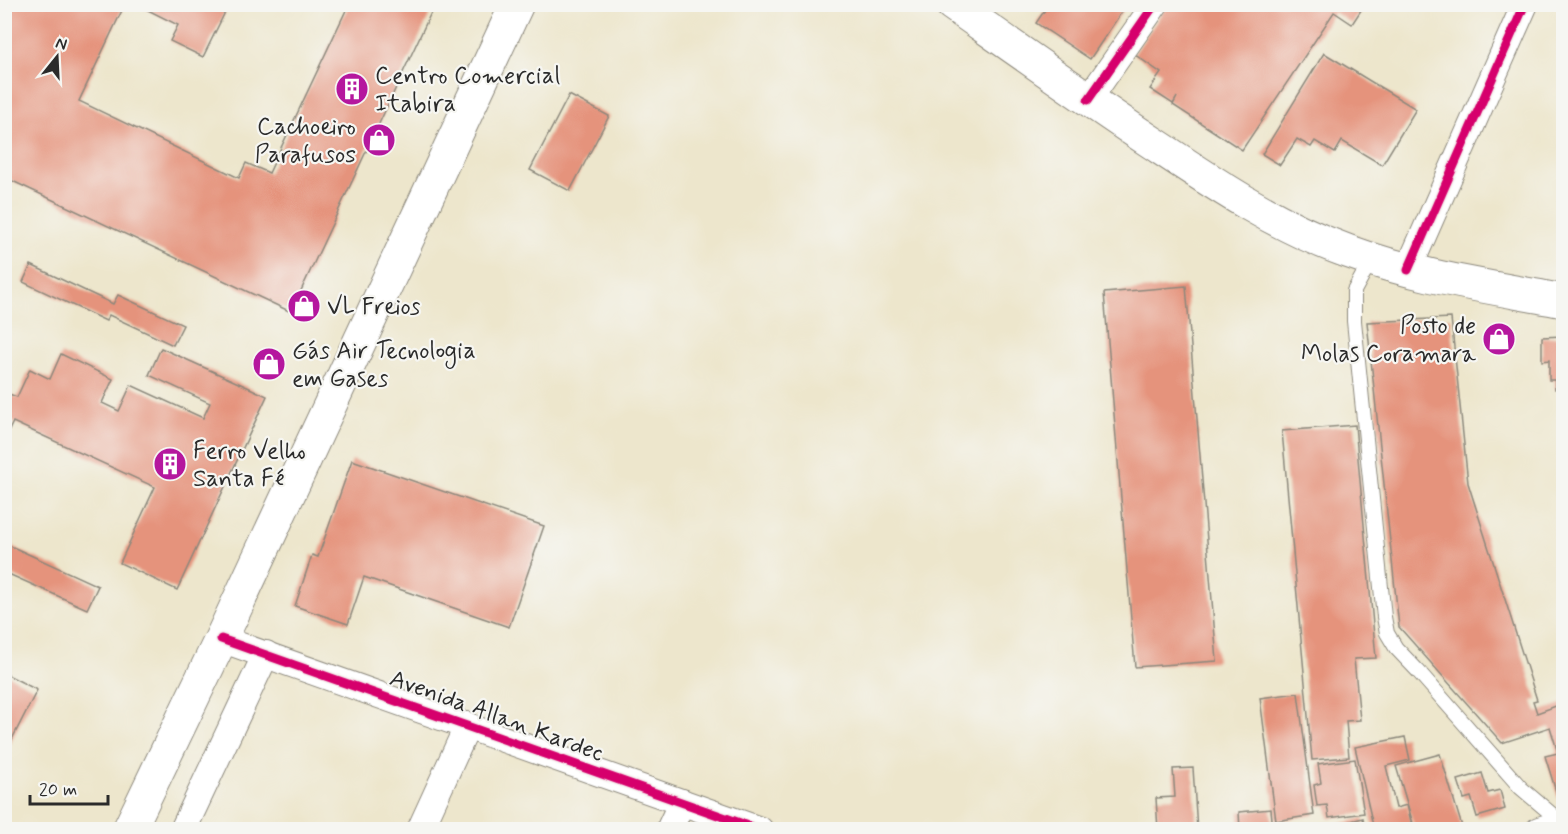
<svg xmlns="http://www.w3.org/2000/svg" width="1568" height="834" viewBox="0 0 1568 834" font-family="Mynerve,sans-serif">
  <rect width="100%" height="100%" fill="#f6f6f2"/>
  <filter id="ink" filterUnits="userSpaceOnUse"><feTurbulence type="fractalNoise" baseFrequency=".0167" numOctaves="2"/><feDisplacementMap in="SourceGraphic" scale="12" xChannelSelector="R" yChannelSelector="G"/><feConvolveMatrix kernelMatrix="1 2 1 2 8 2 1 2 1" color-interpolation-filters="sRGB"/></filter>
  <filter id="wash" filterUnits="userSpaceOnUse"><feTurbulence type="fractalNoise" baseFrequency=".008" numOctaves="4" result="noise"/><feDisplacementMap in="SourceGraphic" scale="24" xChannelSelector="R" yChannelSelector="G"/><feGaussianBlur stdDeviation="1.35" result="paint"/><feColorMatrix in="noise" values="0 0 0 0 0 0 0 0 0 0 0 0 0 0 0 0 0 1.4 0 .05"/><feComposite in="paint" operator="in"/></filter>
  <g filter="url(#wash)">
    <rect width="100%" height="100%" fill="#ede6cc"/>
    <g id="blocks">
      <g fill="#e5937b">
        <path d="M4,4h121l-46,97 160,77 7,-15 23,10 80,-169h86l-144,308 -287,-135z"/>
        <path d="M136,4h93l-26,53 -33,-16 8,-16z"/>
        <path d="M1049,4h78l-37,55 -54,-36z"/>
        <path d="M1168,4h197l-13,20 -18,-12 -92,138 -69,-45 4,-8 -4,7 -23,-15 11,-16 -27,-19z"/>
        <path d="M1324,53l92,56 -34,56 -40,-24 -7,12 -20,-12 -4,6 -14,-8 -17,26 -18,-11z"/>
        <path d="M569,95l40,21 -39,75 -40,-21z"/>
        <path d="M31,265l82,39 5,-9 65,30 -10,20 -64,-30 -3,6 -83,-39z"/>
        <path d="M1186,286l31,375 -82,6 -31,-374z"/>
        <path d="M1451,318l17,165 69,217 -4,1 4,12 27,-10v94l-6,1 -13,-42 13,-3 -8,-26 -48,16 -103,-116 -32,-305z"/>
        <path d="M1564,336v53h-9v-9h-6v-20l-7,1v-24z"/>
        <path d="M161,348l106,48 -90,194 -57,-27 35,-76 -142,-65 -9,19v-49l13,5 13,-28 20,10 11,-25 52,25 -11,24 17,8 12,-26 72,33 7,-15 -61,-28z"/>
        <path d="M1355,425l21,233 -22,1 6,61 -14,1 3,36 -37,3 -30,-329z"/>
        <path d="M352,460l192,66 -35,101 -145,-50 -16,47 -53,-18 17,-51 6,2z"/>
        <path d="M4,543l94,43 -11,23 -83,-37z"/>
        <path d="M4,673l33,17 -33,65z"/>
        <path d="M1298,693l16,122 -38,6 -16,-123z"/>
        <path d="M1405,737l5,23 -24,6 10,42 11,-3 6,25h-39l-19,-83z"/>
        <path d="M1440,754l23,76h-48l-19,-64z"/>
        <path d="M1355,759l9,54 -35,5 -2,-13 -10,1 -3,-21 7,-2 -3,-19z"/>
        <path d="M1193,768l4,62h-39l-2,-32 19,-1 -2,-28z"/>
        <path d="M1482,773l6,20 12,-3 5,19 -28,8 -6,-20 -7,2 -6,-19z"/>
        <path d="M1271,809l2,21h-33l-1,-18z"/>
        <path d="M1363,818l2,12h-46v-1z"/>
      </g>
    </g>
  </g>
  <g filter="url(#ink)">
    <use href="#blocks" fill-opacity="0" stroke="#8c887c" stroke-width="1.5"/>
    <g fill="none" stroke-linecap="round" stroke-linejoin="round">
      <g stroke="#8c887c" stroke-width="16">
        <path id="service" d="M1371,260l-17,31v30l30,296 3,16 9,15 22,23 103,117 40,34"/>
      </g>
      <g stroke="#8c887c" stroke-width="28">
        <g id="minor">
          <path d="M1088,100l67,-96"/>
          <path d="M1408,270l117,-266"/>
          <path d="M221,639l539,191"/>
          <path d="M183,830l83,-176"/>
          <path d="M420,830l48,-105"/>
          <path d="M669,830l13,-28"/>
          <path d="M1539,830l25,-8"/>
        </g>
      </g>
      <g stroke="#8c887c" stroke-width="35">
        <path id="secondary" d="M952,4c67,47 133,94 201,139 62,41 124,83 194,108 70,26 144,36 217,50"/>
      </g>
      <g stroke="#8c887c" stroke-width="35">
        <path id="trunk" d="M129,830l92,-191 296,-635"/>
      </g>
      <use href="#service" stroke="#fff" stroke-width="14"/>
      <use href="#minor" stroke="#fff" stroke-width="26"/>
      <use href="#secondary" stroke="#fff" stroke-width="33"/>
      <use href="#trunk" stroke="#fff" stroke-width="33"/>
      <g stroke="#f6f6f2" stroke-width="13">
        <g id="cycleway">
          <path d="M1088,100l67,-96"/>
          <path d="M1408,270l117,-266"/>
          <path d="M221,639l539,191"/>
        </g>
      </g>
      <use href="#cycleway" stroke="#d6006c" stroke-width="9"/>
    </g>
  </g>
  <defs>
    <g id="building-disc" transform="scale(1.725)"><circle r="9.5" fill="#b5179e" stroke="#f6f6f2"/><path d="M-4-6H4V6H1V3H-1V6H-4ZM-2.5-4.3h1.7v1.8h-1.7ZM.8-4.3h1.7v1.8H.8ZM-2.5-1h1.7V.8h-1.7ZM.8-1h1.7V.8H.8Z" fill="#fff"/></g>
    <g id="shop-disc" transform="scale(1.725)"><circle r="9.5" fill="#b5179e" stroke="#f6f6f2"/><path d="M-5-2.5h2.3a2.7 3.5 0 0 1 5.4 0H5L5.5 6h-11ZM-1.5-2.5h3a1.5 2.3 0 0 0-3 0Z" fill="#fff"/></g>
  </defs>
  <g fill-rule="evenodd">
    <use href="#building-disc" x="352" y="89"/>
    <use href="#shop-disc" x="379" y="140"/>
    <use href="#shop-disc" x="304" y="306"/>
    <use href="#shop-disc" x="1499" y="339"/>
    <use href="#shop-disc" x="269" y="364"/>
    <use href="#building-disc" x="170" y="464"/>
  </g>
  <g text-anchor="middle" stroke-width="4.5" stroke-linejoin="round" paint-order="stroke">
    <g font-size="24" fill="#2b2b2b" stroke="#f6f6f2" text-anchor="start">
      <text x="375" y="83">Centro Comercial<tspan x="375" dy="28">Itabira</tspan></text>
      <text x="356" y="134" text-anchor="end">Cachoeiro<tspan x="356" dy="28">Parafusos</tspan></text>
      <text x="327" y="314">VL Freios</text>
      <text x="1476" y="333" text-anchor="end">Posto de<tspan x="1476" dy="28">Molas Coramara</tspan></text>
      <text x="292" y="358">Gás Air Tecnologia<tspan x="292" dy="28">em Gases</tspan></text>
      <text x="193" y="458">Ferro Velho<tspan x="193" dy="28">Santa Fé</tspan></text>
    </g>
    <g font-size="24" fill="#2b2b2b" stroke="#f6f6f2">
      <text transform="translate(497 715) rotate(20)" y="8">Avenida Allan Kardec</text>
    </g>
  </g>
  <rect width="1568" height="834" fill="none" stroke="#f6f6f2" stroke-width="24"/>
  <g transform="translate(57 57) rotate(18)" stroke="#f6f6f2" stroke-width="4.5" paint-order="stroke">
  <path d="M0-4.5L10 22L0 15L-10 22Z" fill="#2b2b2b"/>
  <text y="-9" font-size="16" font-weight="bold" text-anchor="middle" fill="#2b2b2b">N</text>
  </g>
  <path d="M30 795v9h78v-9" fill="none" stroke="#2b2b2b" stroke-width="3"/>
  <text x="39" y="795" font-size="18" fill="#2b2b2b" stroke="#f6f6f2" stroke-width="4.5" paint-order="stroke">20 m</text>
</svg>
